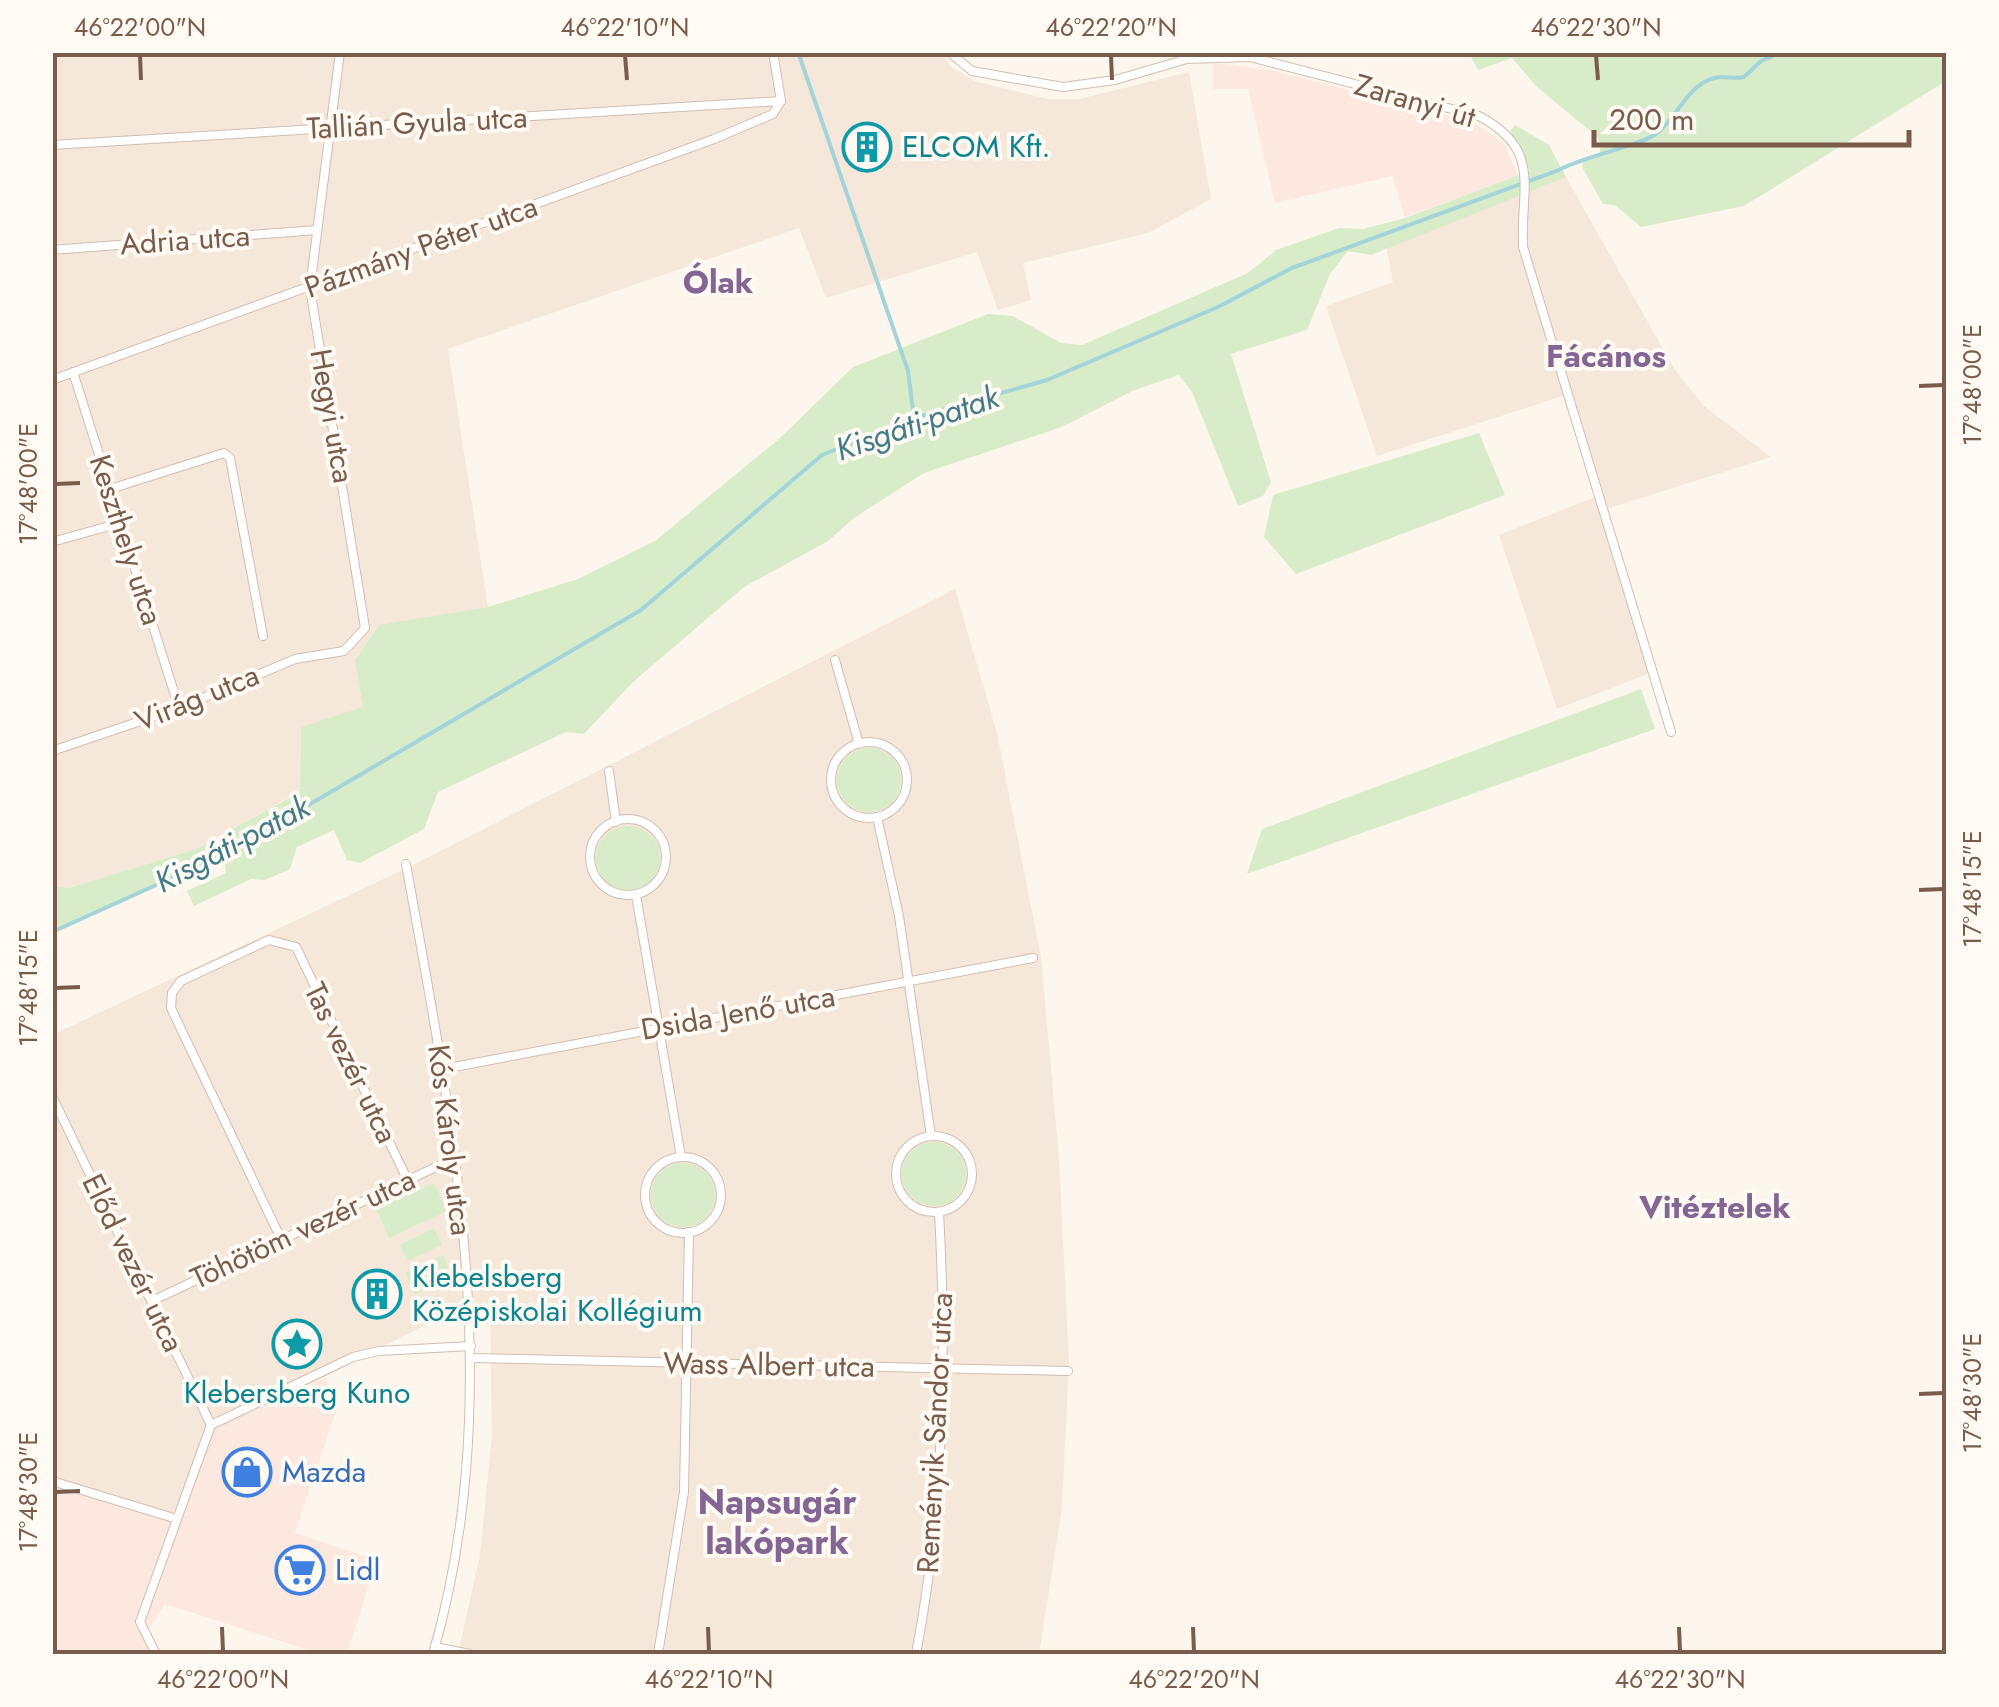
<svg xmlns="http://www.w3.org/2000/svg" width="1999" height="1707" viewBox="0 0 1999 1707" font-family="Jost,sans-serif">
  <rect width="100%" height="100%" fill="#fdf6ec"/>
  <g fill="#f5e8da">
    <path d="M942,52l8,14 24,15 74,18h31l110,-27 22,127 -63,34 -125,30 8,37 -33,10 -21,-58 -151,46 -27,-70 -351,121 40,258 -110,19 -23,34 9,47 -63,21 -1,63 -104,58 -127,39 -16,-2 -1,-833z"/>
    <path d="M1566,177l109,193 29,36 67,51 -171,54 50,162 -93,36 -58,-174 96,-38 -32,-101 -186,60 -51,-150 67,-24 -7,-35z"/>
    <path d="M955,589l42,144 44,224 18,201 10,204 -7,146 -23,146h-581l22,-99 12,-119 -2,-123 -17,-12 -253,129 -43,89 -124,-38 -1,-446 359,-169z"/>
  </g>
  <g fill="#fde8e0">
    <path d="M1213,63l57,7 201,51 32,21 15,34 -113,41 -13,-41 -117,27 -27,-114h-35z"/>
    <path d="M326,1377l12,28 -43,128 82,27 -30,94h-26l-156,-50 -19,29 10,21h-103l-1,-172 125,37 43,-89z"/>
  </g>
  <g fill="#d8ecc9">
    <path d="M1469,53h477v28l-202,125 -103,21 -26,-22 -12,-1 -21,-37 2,-9 15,-3 2,-11 -6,-9 -59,-49 -24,-28 -34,12z"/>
    <path d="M1515,125l34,20 17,32 -195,78 -23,-4 -18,23 -23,56 -76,24 40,128 -8,14 -25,10 -46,-114 -13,-17 -47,16 -70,36 -138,46 -70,45 -26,23 -84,46 -111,95 -49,52 -18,-2 -128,60 -14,37 -64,34 -13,-3 -13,-30 -37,17 -7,22 -25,11 -14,-1 -57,27 -7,-15 39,-18 -2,-20 -171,77 -1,-44 17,2 127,-39 104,-57 1,-65 62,-20 -8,-47 24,-35 109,-18 90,-28 77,-38 124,-102 74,-72 135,-53 25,2 48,27 21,2 166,-72 28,-23 63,-22 24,1 42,-11 125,-47 -20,-40z"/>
    <path d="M1479,433l26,62 -209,79 -32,-37 9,-42z"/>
    <path d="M1641,689l14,40 -408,145 15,-45z"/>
    <circle cx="869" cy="780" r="32"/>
    <circle cx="628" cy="858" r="32"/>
    <circle cx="934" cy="1174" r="32"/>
    <circle cx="683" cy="1195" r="32"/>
    <path d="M434,1183l13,28 -58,27 -13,-29z"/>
    <path d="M434,1228l8,17 -34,16 -8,-16z"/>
    <path d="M443,1255l10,21 -38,18 -10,-21z"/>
  </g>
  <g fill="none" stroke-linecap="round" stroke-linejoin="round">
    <g stroke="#a5d3da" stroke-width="4">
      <path d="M798,52l110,319 6,47"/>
      <path d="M52,932l173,-78 416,-244 181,-155 92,-37 133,-38 171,-73 74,-39 267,-98c28,-15 78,-23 97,-36 23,-17 33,-55 65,-57 8,0 14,2 23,0l17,-16 21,-9"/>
    </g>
    <g stroke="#d1beb0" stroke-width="10">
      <g id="minor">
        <path d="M773,52l8,49"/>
        <path d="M949,52l23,19 91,16 52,-7 72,-21 63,-2 229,59c64,34 41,72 44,131l148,485"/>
        <path d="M52,145l729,-44"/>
        <path d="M52,250l265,-20"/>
        <path d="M73,372l106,336"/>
        <path d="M52,380l662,-241 59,-25 8,-13"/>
        <path d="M110,489l114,-36 6,5 33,178"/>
        <path d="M52,542l68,-19"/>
        <path d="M835,660l24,84"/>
        <circle cx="869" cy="780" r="38"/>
        <path d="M52,751l127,-43 116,-49 49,-8 21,-23 -55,-340 30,-236"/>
        <path d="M609,771l7,51"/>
        <path d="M877,817l22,99 32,220"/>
        <circle cx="628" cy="857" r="38"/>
        <path d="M406,864c47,260 102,530 27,790"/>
        <path d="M636,895l45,262"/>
        <path d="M443,1069l590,-111"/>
        <path d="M52,1096l159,329 -71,197 16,32"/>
        <circle cx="934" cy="1174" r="38"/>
        <circle cx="683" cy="1195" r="38"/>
        <path d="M281,1239l-110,-231 1,-15 9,-12 88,-41 27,7 111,232"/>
        <path d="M152,1301l303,-143"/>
        <path d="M471,1358l597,13"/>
        <path d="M211,1425l142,-68 26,-6 92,-5"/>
        <path d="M52,1481l125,38"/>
        <path d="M435,1647l35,7"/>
        <path d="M658,1654l26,-162 5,-260"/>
        <path d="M916,1654c28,-145 31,-295 23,-442"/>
      </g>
    </g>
    <use href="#minor" stroke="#fff" stroke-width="8"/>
  </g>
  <path fill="none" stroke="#7a5c4d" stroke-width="4" d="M140,55l1,25M625,55l2,25M1111,55l1,25M1596,55l2,25M1919,386l25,-1M55,484l25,-1M1919,890l25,-1M55,988l25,-1M1919,1394l25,-1M55,1492l25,-1M222,1627l1,25M708,1627l1,25M1193,1627l1,25M1679,1627l1,25"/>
  <defs>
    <g id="building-ring" transform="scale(2.5)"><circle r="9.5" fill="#fffaf3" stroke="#0f9aa8" stroke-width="1.5"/><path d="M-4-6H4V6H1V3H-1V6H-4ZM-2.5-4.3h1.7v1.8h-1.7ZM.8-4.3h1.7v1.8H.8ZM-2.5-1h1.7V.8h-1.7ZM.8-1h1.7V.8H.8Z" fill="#0f9aa8"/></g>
    <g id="sight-ring" transform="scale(2.5)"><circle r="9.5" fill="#fffaf3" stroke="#0f9aa8" stroke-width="1.5"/><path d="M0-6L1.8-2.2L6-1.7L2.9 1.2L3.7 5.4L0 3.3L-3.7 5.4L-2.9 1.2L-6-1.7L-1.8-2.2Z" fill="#0f9aa8"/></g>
    <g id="shop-ring" transform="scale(2.5)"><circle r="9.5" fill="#fffaf3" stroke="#3f7fe0" stroke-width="1.5"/><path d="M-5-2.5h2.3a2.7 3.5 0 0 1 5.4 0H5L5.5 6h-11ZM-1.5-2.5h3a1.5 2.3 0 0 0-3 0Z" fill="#3f7fe0"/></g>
    <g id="supermarket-ring" transform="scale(2.5)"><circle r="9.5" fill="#fffaf3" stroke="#3f7fe0" stroke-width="1.5"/><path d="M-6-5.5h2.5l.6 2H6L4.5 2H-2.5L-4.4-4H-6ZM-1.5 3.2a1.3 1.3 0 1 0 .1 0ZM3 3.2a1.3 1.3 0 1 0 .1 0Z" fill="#3f7fe0"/></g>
  </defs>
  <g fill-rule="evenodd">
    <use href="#building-ring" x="867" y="147"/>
    <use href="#building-ring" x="377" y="1294"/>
    <use href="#sight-ring" x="297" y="1344"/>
    <use href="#shop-ring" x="247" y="1472"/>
    <use href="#supermarket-ring" x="300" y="1570"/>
  </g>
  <g text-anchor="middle" stroke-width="8" stroke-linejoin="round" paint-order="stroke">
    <g font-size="30" fill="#7a5c4d" stroke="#fffaf3">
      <text transform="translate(1415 101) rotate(16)" y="10">Zaranyi út</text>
      <text transform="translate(417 123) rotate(-3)" y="10">Tallián Gyula utca</text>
      <text transform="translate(185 240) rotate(-4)" y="10">Adria utca</text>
      <text transform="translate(421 247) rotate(-20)" y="10">Pázmány Péter utca</text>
      <text transform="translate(332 416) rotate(80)" y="10">Hegyi utca</text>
      <text transform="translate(126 540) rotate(72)" y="10">Keszthely utca</text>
      <text transform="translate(197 698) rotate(-22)" y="10">Virág utca</text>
      <text transform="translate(738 1013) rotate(-10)" y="10">Dsida Jenő utca</text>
      <text transform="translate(351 1063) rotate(64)" y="10">Tas vezér utca</text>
      <text transform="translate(450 1140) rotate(83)" y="10">Kós Károly utca</text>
      <text transform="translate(303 1229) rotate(-25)" y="10">Töhötöm vezér utca</text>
      <text transform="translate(133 1263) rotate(64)" y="10">Előd vezér utca</text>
      <text transform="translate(769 1365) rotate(1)" y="10">Wass Albert utca</text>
      <text transform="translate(935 1433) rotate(-87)" y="10">Reményik Sándor utca</text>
    </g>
    <g font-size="30" fill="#0d838f" stroke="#fffaf3" text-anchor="start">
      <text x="902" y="157">ELCOM Kft.</text>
      <text x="412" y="1287">Klebelsberg<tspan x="412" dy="34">Középiskolai Kollégium</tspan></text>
      <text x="297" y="1403" text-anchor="middle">Klebersberg Kuno</text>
    </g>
    <g font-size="30" fill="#366cbe" stroke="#fffaf3" text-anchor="start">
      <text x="282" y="1482">Mazda</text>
      <text x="335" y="1580">Lidl</text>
    </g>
    <g font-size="32" font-weight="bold" fill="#846695" stroke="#fffaf3">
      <text x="718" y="293">Ólak</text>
      <text x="1606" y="367">Fácános</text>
      <text x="1715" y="1218">Vitéztelek</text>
    </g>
    <g font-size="32" font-style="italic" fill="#437c86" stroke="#fffaf3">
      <text transform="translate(917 423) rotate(-19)" y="11">Kisgáti-patak</text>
      <text transform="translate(232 844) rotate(-28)" y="11">Kisgáti-patak</text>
    </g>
    <g font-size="35" font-weight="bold" fill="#846695" stroke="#fffaf3">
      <text x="777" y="1514">Napsugár<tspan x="777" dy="40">lakópark</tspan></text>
    </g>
  </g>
  <rect width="1999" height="1707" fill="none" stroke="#fffaf3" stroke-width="110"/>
  <path d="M1594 130v15h315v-15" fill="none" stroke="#7a5c4d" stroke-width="5"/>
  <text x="1609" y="130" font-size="30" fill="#7a5c4d" stroke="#fffaf3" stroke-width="8" paint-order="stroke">200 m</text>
  <rect x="55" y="55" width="1889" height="1597" fill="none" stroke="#7a5c4d" stroke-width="4"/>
  <g font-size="25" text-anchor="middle" fill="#7a5c4d">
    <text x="140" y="36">46°22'00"N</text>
    <text x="625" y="36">46°22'10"N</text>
    <text x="1111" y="36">46°22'20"N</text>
    <text x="1596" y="36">46°22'30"N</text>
    <text transform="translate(1972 385) rotate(-90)" y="9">17°48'00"E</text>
    <text transform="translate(28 484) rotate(-90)" y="9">17°48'00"E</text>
    <text transform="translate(1972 889) rotate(-90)" y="9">17°48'15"E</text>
    <text transform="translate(28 988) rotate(-90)" y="9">17°48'15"E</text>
    <text transform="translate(1972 1393) rotate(-90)" y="9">17°48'30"E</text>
    <text transform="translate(28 1492) rotate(-90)" y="9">17°48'30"E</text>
    <text x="223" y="1688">46°22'00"N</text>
    <text x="709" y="1688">46°22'10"N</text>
    <text x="1194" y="1688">46°22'20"N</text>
    <text x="1680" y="1688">46°22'30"N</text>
  </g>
</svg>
